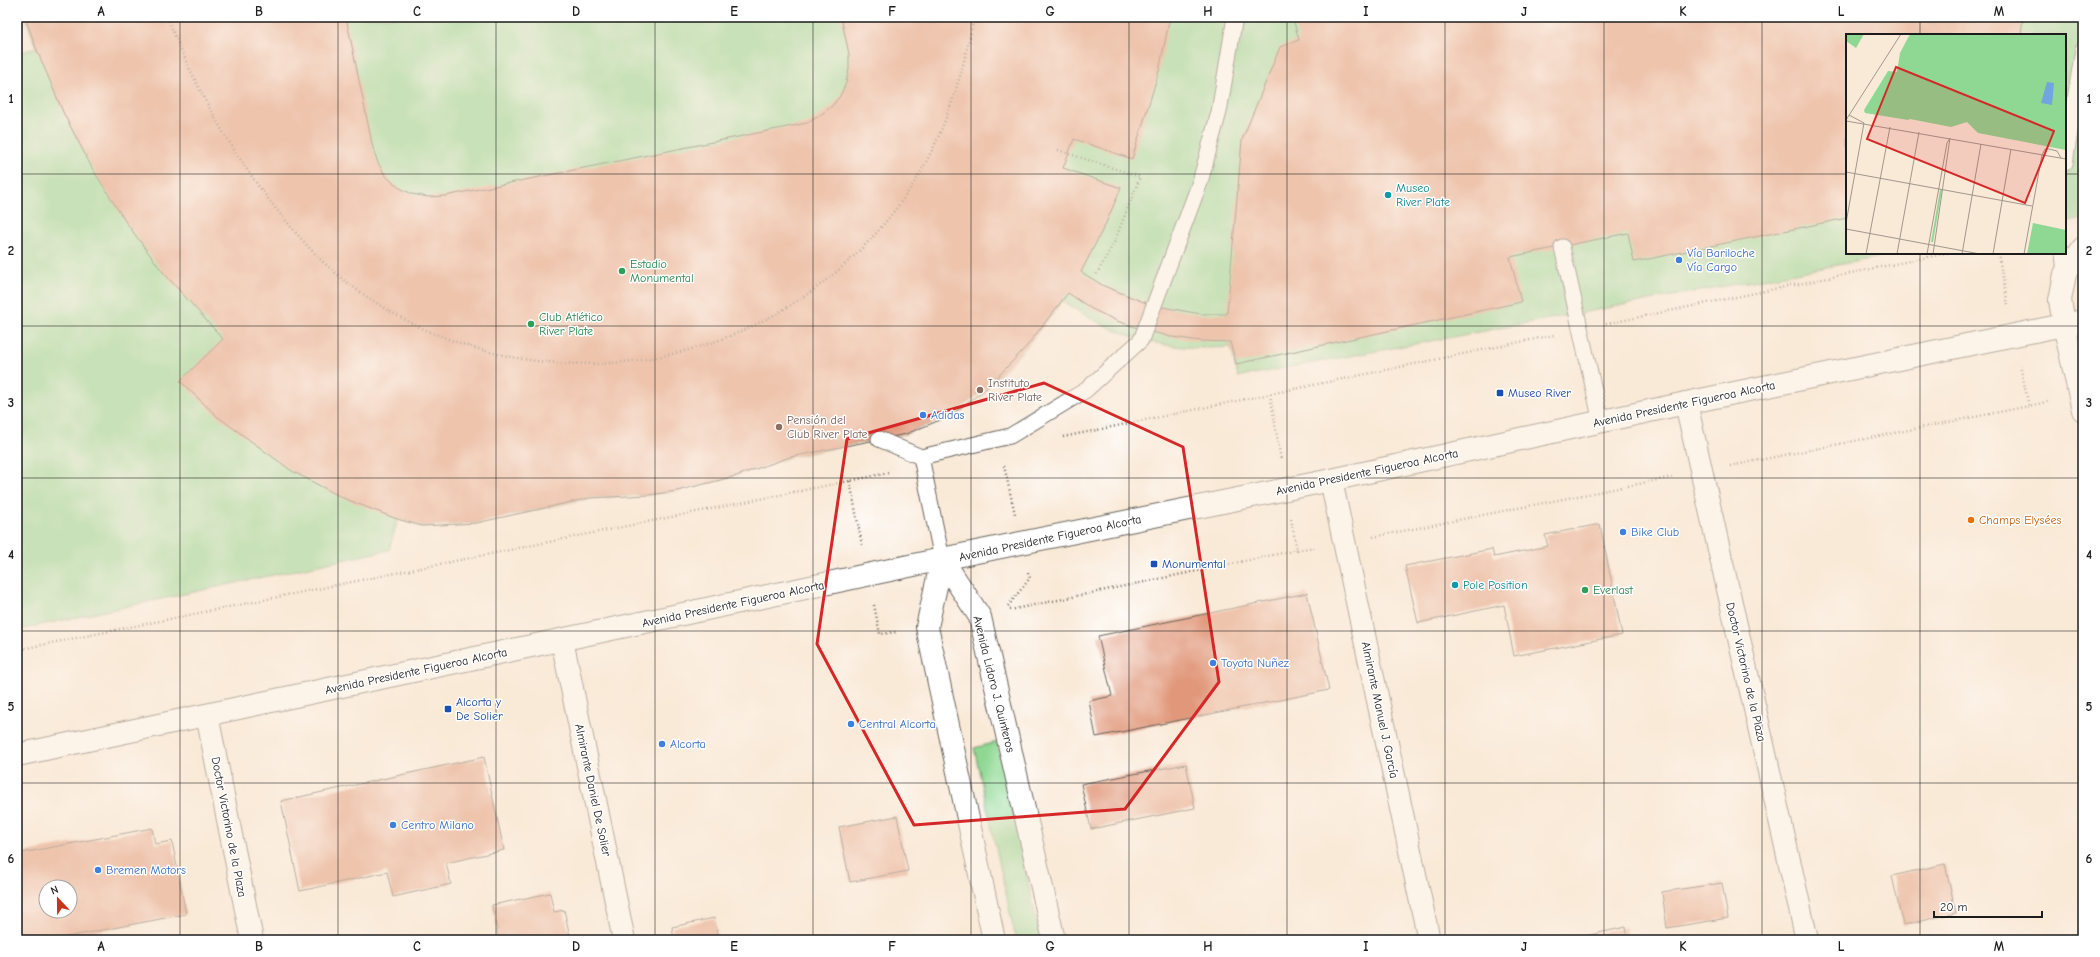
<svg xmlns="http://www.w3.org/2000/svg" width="2100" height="957" viewBox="0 0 2100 957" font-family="'Comic Neue',sans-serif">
  <rect width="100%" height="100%" fill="#fff"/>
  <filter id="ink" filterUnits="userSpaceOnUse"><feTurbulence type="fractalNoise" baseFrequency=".025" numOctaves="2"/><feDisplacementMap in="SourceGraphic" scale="8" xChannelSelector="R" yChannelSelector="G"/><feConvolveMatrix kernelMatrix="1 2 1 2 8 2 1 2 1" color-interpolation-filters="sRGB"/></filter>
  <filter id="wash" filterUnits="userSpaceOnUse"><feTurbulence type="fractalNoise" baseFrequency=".012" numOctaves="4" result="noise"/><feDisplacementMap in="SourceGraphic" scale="16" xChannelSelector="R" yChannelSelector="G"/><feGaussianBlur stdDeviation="0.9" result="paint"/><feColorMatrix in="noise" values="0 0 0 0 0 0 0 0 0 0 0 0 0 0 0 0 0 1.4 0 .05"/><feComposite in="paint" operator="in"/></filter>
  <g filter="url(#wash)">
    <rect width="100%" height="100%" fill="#f9e9d7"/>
    <g fill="#8ed893" stroke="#557a58">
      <path d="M25,17h2058v202l-18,4v-188h-218v218h55l-664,124 -7,-30c-68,5 -112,-9 -169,-46l-36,46 -39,41 -37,28 -44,18 -116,23 -54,19 -59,15 -28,4 -59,3 -114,25 -54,3 -24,-7 -9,31 -372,80v-577l19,-5z"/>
      <path d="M997,742l44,198h-25l-42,-192z"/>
    </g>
    <g id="blocks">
      <g fill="#e1987a" fill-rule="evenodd">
        <path d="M25,17h321l27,131 5,15 8,13 12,11 14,7 16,3 17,-1 362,-73 12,-7 12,-9 9,-11 6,-13 3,-14v-15l-8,-37h329l-11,54 -27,88 -58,-20 -11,29 58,20 -15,35 -25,49 23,14 47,19 50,9h26l15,-174 38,-93 19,-7 -6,-21 4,-2h726l-2,18h-174v183l-213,44 -6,-29 -118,24 11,45 -285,62 -6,-22 -29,-1 -29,-4 -28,-7 -27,-9 -25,-12 -24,-16 -42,54 -39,41 -37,28 -44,18 -116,23 -54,19 -59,15 -28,4 -59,3 -114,25 -54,3 -25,-7 -54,-21 -51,-27 -74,-54 -38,-36 43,-42 -61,-68 -37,-50 -33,-53 -29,-56 -27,-64z"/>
        <path d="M1600,524l22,111 -108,21 -10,-51 -86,18 -13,-57 87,-17 2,8 54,-11 -3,-11z"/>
        <path d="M1307,593l22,97 -233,47 -7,-36 23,-5 -14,-60z"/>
        <path d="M484,757l20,93 -58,13 5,21 -58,13 -6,-25 -87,19 -19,-90z"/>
        <path d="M1186,764l9,44 -104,21 -10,-45z"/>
        <path d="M897,816l11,55 -58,11 -11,-55z"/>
        <path d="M152,828l3,16 17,-3 14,73 -135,26h-34v-86zM46,887h24v24h-24z"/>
        <path d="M1945,864l11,49 -53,12 -11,-49z"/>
        <path d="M1722,883l6,35 -61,10 -5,-36z"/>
        <path d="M550,893l4,19 10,-2 6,26 -18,4h-53l-7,-35z"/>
        <path d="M714,918l5,22h-45l-2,-13z"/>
        <path d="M1626,927l2,13h-52v-2z"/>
      </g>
    </g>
  </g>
  <g filter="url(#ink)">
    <use href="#blocks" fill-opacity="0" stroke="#69645d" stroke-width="1"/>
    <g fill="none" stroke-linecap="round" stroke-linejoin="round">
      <g stroke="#69645d" stroke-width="17">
        <g id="service">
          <path d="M2065,163l18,-114"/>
          <path d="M1562,247l39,175"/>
          <path d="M2063,253l2,21"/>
          <path d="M879,439l42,18"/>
          <path d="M942,559l-21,-102 89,-21 76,-46 55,-50 59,-158 19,-70 16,-95"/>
        </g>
      </g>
      <g stroke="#69645d" stroke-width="24">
        <g id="minor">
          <path d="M2064,325l19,85"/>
          <path d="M1686,403l121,537"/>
          <path d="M1331,480l98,460"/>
          <path d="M942,559l38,58 74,323"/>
          <path d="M942,559l-15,68 67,313"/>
          <path d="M562,640l62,300"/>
          <path d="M207,715l45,225"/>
        </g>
      </g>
      <g stroke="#69645d" stroke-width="24">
        <g id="secondary">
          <path d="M2064,325l-4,-25 5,-26 18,-26"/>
          <path d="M17,755l925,-196 389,-79 355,-77 397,-82"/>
        </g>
      </g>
      <g stroke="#69645d" stroke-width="2.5" stroke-dasharray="1 3" stroke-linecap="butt">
        <path d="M167,17c30,74 67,142 119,204 16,19 32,38 52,54 178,147 444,107 572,-86 34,-51 52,-112 64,-172"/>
        <path d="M1058,150l82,27 -26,66 -18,32"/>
        <path d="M1998,253l10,52"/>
        <path d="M1606,324l342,-71"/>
        <path d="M2020,365l9,41 21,-5"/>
        <path d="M1270,394l11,66"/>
        <path d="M1063,437l491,-102"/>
        <path d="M1004,466l11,48"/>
        <path d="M1730,466l299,-60"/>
        <path d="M850,481l12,64"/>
        <path d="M1291,519l6,31 18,-3"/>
        <path d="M1373,537l300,-60"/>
        <path d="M874,605l6,29 17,-2"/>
        <path d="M1008,606l22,-28 -2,-5"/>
        <path d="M1010,610l287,-60"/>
        <path d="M17,650l871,-177"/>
      </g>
      <use href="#service" stroke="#fff" stroke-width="15"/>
      <use href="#minor" stroke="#fff" stroke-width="22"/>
      <use href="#secondary" stroke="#fff" stroke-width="22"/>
    </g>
  </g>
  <path d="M0 0H2100V957H0ZM1044,383l139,64 36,235 -94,127 -211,16 -97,-181 30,-205z" fill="#f9e9d7" fill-opacity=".55" fill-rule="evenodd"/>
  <path fill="none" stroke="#d62828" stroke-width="3" stroke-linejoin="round" d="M1044,383l139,64 36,235 -94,127 -211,16 -97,-181 30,-205z"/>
  <path fill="none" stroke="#1c1c1c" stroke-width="1" stroke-opacity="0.55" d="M180,17v923M338,17v923M496,17v923M655,17v923M813,17v923M971,17v923M1129,17v923M1287,17v923M1445,17v923M1604,17v923M1762,17v923M1920,17v18M17,174h1830M2065,174h18M1920,253v687M17,326h2066M17,478h2066M17,631h2066M17,783h2066"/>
  <g fill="#0f9aa8" stroke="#fff" stroke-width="1.5">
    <circle cx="1388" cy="195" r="4"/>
    <circle cx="1455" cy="585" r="4"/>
  </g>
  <g fill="#3f7fe0" stroke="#fff" stroke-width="1.5">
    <circle cx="1679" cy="260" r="4"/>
    <circle cx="923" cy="415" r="4"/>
    <circle cx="1623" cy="532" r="4"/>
    <circle cx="1213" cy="663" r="4"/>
    <circle cx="851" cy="724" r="4"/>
    <circle cx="662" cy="744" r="4"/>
    <circle cx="393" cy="825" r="4"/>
    <circle cx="98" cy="870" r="4"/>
  </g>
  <g fill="#2e9e5b" stroke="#fff" stroke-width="1.5">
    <circle cx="622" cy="271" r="4"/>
    <circle cx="531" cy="324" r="4"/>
    <circle cx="1585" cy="590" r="4"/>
  </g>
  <g fill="#8d6e63" stroke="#fff" stroke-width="1.5">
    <circle cx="980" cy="390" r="4"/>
    <circle cx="779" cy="427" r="4"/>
  </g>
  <g fill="#1a4fb4" stroke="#fff" stroke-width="1.5">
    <rect x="1496" y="389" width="8" height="8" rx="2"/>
    <rect x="1150" y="560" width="8" height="8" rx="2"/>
    <rect x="444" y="705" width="8" height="8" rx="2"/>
  </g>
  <circle fill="#e8710a" stroke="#fff" stroke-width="1.5" cx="1971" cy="520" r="4"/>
  <g text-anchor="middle" stroke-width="3" stroke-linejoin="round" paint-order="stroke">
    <g font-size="12" fill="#0d838f" stroke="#fff" text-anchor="start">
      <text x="1396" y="192">Museo<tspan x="1396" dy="14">River Plate</tspan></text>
      <text x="1463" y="589">Pole Position</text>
    </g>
    <g font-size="12" fill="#366cbe" stroke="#fff" text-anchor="start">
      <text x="1687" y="257">Vía Bariloche<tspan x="1687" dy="14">Vía Cargo</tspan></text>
      <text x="931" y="419">Adidas</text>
      <text x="1631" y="536">Bike Club</text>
      <text x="1221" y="667">Toyota Nuñez</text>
      <text x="859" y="728">Central Alcorta</text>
      <text x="670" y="748">Alcorta</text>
      <text x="401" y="829">Centro Milano</text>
      <text x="106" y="874">Bremen Motors</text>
    </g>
    <g font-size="12" fill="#27864d" stroke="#fff" text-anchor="start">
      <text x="630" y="268">Estadio<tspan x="630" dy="14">Monumental</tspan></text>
      <text x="539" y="321">Club Atlético<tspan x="539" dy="14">River Plate</tspan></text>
      <text x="1593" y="594">Everlast</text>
    </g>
    <g font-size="12" fill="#785e54" stroke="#fff" text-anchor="start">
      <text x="988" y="387">Instituto<tspan x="988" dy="14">River Plate</tspan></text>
      <text x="787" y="424">Pensión del<tspan x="787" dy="14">Club River Plate</tspan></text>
    </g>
    <g font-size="12" fill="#164399" stroke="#fff" text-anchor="start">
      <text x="1508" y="397">Museo River</text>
      <text x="1162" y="568">Monumental</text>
      <text x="456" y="706">Alcorta y<tspan x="456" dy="14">De Solier</tspan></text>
    </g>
    <g font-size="12" fill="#1c1c1c" stroke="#fff">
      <text transform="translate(1684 404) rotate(-12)" y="4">Avenida Presidente Figueroa Alcorta</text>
      <text transform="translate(1367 472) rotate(-12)" y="4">Avenida Presidente Figueroa Alcorta</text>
      <text transform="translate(1050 538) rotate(-12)" y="4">Avenida Presidente Figueroa Alcorta</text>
      <text transform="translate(733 604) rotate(-12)" y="4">Avenida Presidente Figueroa Alcorta</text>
      <text transform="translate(416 671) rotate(-12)" y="4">Avenida Presidente Figueroa Alcorta</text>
      <text transform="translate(1746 672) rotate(77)" y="4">Doctor Victorino de la Plaza</text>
      <text transform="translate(994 684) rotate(76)" y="4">Avenida Lidoro J. Quinteros</text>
      <text transform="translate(1380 710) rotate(78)" y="4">Almirante Manuel J. García</text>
      <text transform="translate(593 790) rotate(78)" y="4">Almirante Daniel De Solier</text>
      <text transform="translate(229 827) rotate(79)" y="4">Doctor Victorino de la Plaza</text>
    </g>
    <g font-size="12" fill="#c56008" stroke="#fff" text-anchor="start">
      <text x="1979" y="524">Champs Elysées</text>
    </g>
  </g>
  <g transform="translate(1846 34)">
    <rect width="220" height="220" fill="#f9e9d7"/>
    <path d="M0,0h18l-8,14 -10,-7zM64,0h156v116l-88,-17 -11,-11 -16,5 -41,-8 -2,1 -43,-7 -1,-3 24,-39 9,1 3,-19zM94,156h2l-9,52h-2zM187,189l33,7v24h-39z" fill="#8ed893"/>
    <path d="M201,48l7,1 -2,22 -11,-2z" fill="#72a4dd"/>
    <path fill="none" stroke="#a1978c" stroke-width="1" d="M3,81l15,8M0,86l55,-86M0,87l220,38M196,121l3,-6h4l8,2 4,7M0,138l186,34M0,189l18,-100M0,195l134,25M20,220l24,-127M51,220l22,-122M81,220l20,-111 3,-5M87,220l17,-116M116,220l19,-110M147,220l18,-105M178,220l18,-99"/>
    <path fill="#d62828" fill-opacity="0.15" stroke="#d62828" stroke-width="2" d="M50,33l158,64 -29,72 -158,-64z"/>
    <rect width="220" height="220" fill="none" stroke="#1c1c1c" stroke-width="2"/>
  </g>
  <rect width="2100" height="957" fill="none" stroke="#fff" stroke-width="44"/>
  <g transform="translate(58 899) rotate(338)"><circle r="19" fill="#ffffff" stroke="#a4a4a4"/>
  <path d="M0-3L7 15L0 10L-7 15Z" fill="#c8321e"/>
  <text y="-6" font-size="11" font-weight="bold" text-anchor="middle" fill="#1c1c1c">N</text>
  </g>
  <path d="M1934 911v6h108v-6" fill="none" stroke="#1c1c1c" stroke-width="2"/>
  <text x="1940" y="911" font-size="12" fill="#1c1c1c" stroke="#ffffff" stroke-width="3" paint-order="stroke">20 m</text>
  <rect x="22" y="22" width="2056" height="913" fill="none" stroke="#1c1c1c" stroke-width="1.5"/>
  <g font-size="13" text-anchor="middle" font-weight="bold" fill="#1c1c1c">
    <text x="101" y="16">A</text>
    <text x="259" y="16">B</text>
    <text x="417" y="16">C</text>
    <text x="576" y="16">D</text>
    <text x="734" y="16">E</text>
    <text x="892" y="16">F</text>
    <text x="1050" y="16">G</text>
    <text x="1208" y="16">H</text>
    <text x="1366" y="16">I</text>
    <text x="1524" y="16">J</text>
    <text x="1683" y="16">K</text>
    <text x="1841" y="16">L</text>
    <text x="1999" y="16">M</text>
    <text x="11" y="103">1</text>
    <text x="2089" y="103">1</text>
    <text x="11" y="255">2</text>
    <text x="2089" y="255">2</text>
    <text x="11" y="407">3</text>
    <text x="2089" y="407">3</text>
    <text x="11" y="559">4</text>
    <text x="2089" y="559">4</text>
    <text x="11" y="711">5</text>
    <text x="2089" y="711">5</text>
    <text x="11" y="863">6</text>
    <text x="2089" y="863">6</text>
    <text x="101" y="951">A</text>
    <text x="259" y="951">B</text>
    <text x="417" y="951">C</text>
    <text x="576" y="951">D</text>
    <text x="734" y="951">E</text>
    <text x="892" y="951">F</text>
    <text x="1050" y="951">G</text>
    <text x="1208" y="951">H</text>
    <text x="1366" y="951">I</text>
    <text x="1524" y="951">J</text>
    <text x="1683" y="951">K</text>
    <text x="1841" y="951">L</text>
    <text x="1999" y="951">M</text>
  </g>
</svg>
